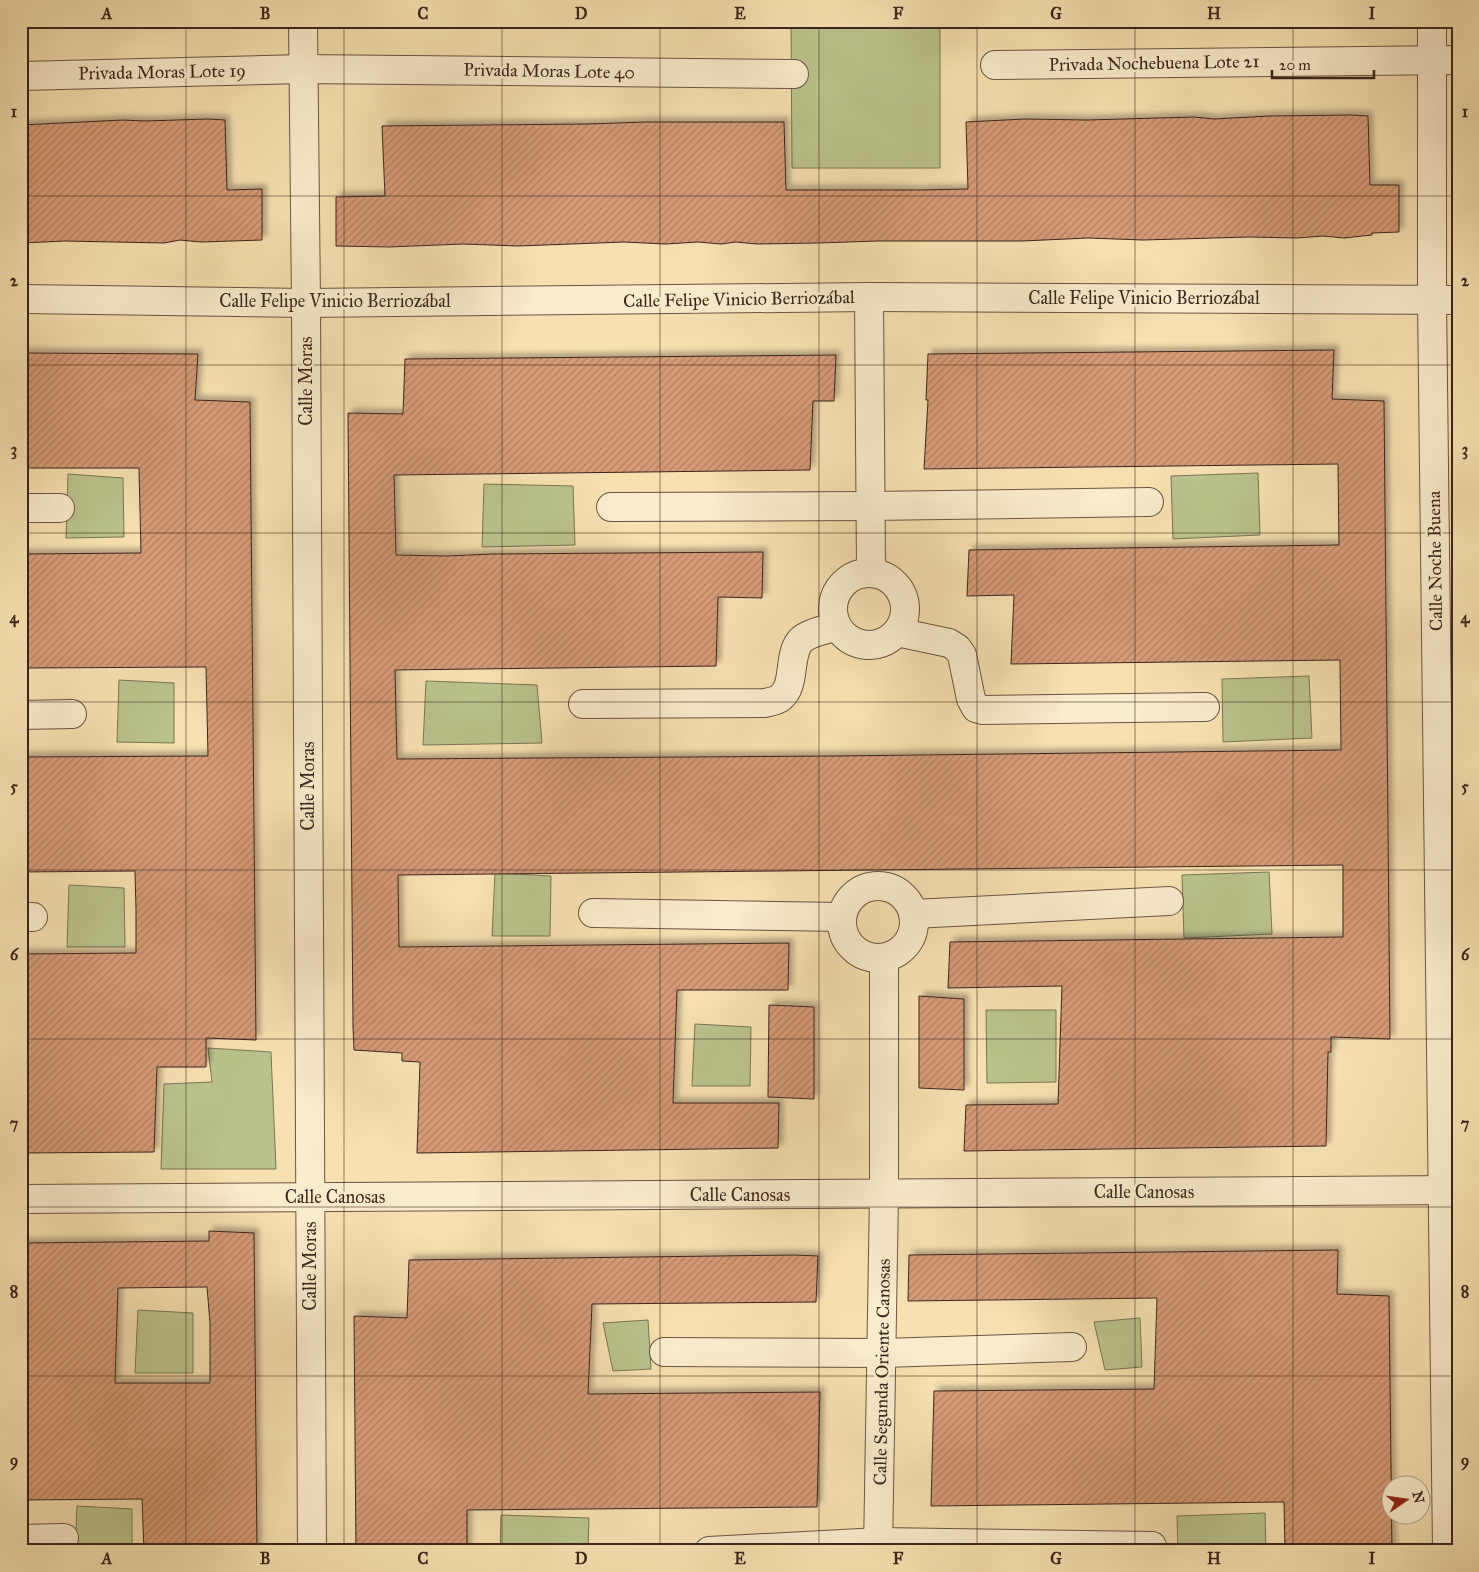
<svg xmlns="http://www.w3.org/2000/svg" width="1479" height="1572" viewBox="0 0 1479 1572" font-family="'IM FELL Great Primer',serif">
  <defs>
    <pattern id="building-hatch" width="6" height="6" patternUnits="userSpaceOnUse" patternTransform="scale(1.25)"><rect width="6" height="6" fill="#d79b77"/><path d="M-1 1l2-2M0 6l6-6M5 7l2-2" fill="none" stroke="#af7e61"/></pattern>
    <filter id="shadow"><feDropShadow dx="4.5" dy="-4.5" stdDeviation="2.5" flood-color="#0004"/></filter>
  </defs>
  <rect width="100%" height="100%" fill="#f7e1b1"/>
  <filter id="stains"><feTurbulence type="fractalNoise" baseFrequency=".004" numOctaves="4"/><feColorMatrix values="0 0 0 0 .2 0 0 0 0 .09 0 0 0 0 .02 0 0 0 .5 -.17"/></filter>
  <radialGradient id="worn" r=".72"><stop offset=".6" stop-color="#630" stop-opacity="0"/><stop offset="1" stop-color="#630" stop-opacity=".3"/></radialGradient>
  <g fill="#bac38d" stroke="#7a7455">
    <path d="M791,21h149v147h-148z"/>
    <path d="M1258,473l2,62 -87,4 -2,-63z"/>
    <path d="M68,474l55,4 1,59 -58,1z"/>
    <path d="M484,484l89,2 2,59 -93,2z"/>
    <path d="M1309,676l3,62 -89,4 -1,-63z"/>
    <path d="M119,680l55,3v60l-57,-1z"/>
    <path d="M426,681l111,4 5,58 -119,2z"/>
    <path d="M1269,872l3,62 -88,4 -2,-63z"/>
    <path d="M495,873l56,3 -1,60h-58z"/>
    <path d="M69,885l55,3 1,59h-58z"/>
    <path d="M986,1010h70v72l-69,1z"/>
    <path d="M695,1024l56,3 -1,59h-58z"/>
    <path d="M208,1048l63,4 5,117h-115l3,-85 48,-2z"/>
    <path d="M138,1310l55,3v60h-58z"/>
    <path d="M1140,1318l2,49 -37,3 -11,-48z"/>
    <path d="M648,1320l3,49 -38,2 -10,-48z"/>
    <path d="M77,1506l55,3v42h-57z"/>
    <path d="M1265,1513l1,38h-88l-1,-35z"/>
    <path d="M501,1515l88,3 -1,33h-88z"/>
  </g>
  <g fill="url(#building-hatch)" stroke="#3a251d" fill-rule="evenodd" filter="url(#shadow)">
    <path d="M1351,115l17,1 2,69h29v47l-27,1v2l-28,3 -21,-2 -26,2 -48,-1 -106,3 -55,-2 -66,3h-144l-60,2 -61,1 -21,-2 -15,2 -23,-2 -33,2 -41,-2 -106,4 -55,-2 -74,3 -53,-1v-49l49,-1 -3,-70 204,-2 60,-2h138l2,68h134l48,-1 -2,-67 59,-3 62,1 107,-3 20,2 56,-3z"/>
    <path d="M208,119l17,1 2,70 35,-1v51l-61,2 -21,-2 -16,3 -99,-2 -44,2v-118l102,-5 22,1z"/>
    <path d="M1334,350l-2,49 52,2 6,638 -59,-2v15h-3l-2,94 -362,5 2,-46 92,-1 4,-118 -114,2 2,-46 393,-5v-72l-945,10 1,72 390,-4 -1,47h-111l-4,113h106l-1,45 -361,5 3,-91 -18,-1v-8l-48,-3 -1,-23 -5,-614 55,1 2,-55 431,-4 -2,46h-21l-3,69 -416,5 2,80 51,1 45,-2 271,-2 -1,46 -44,-1 -2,69 -321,4 2,89 438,-3 506,-6 -1,-90 -329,4 3,-69 -47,1 2,-46 370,-5 -1,-81 -414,5 4,-69h-2l2,-46z"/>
    <path d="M21,353l177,1 -3,46 55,2 6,638 -50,-2v29h-49l-3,85 -133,1v-199l115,-1v-43l-1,-39 -114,1v-115l187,-1 -2,-89 -185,1v-114l120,-1 -2,-85h-118z"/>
    <path d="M919,996l45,3v91l-45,-2z"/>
    <path d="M769,1005l45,2v92l-46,-2z"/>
    <path d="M209,1231l45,2 3,318h-113l-2,-52 -121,1v-257l188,-2zM207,1287l3,36v60h-95l3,-95z"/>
    <path d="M1338,1250l-1,44 52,2 3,255h-107l-1,-49 -353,4 3,-115 220,-2 3,-91 -249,3 1,-46z"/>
    <path d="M794,1255l24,1 -2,46 -224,2 -4,90 232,-2 -3,115 -350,3v41h-111l-2,-235 53,2 2,-58z"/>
  </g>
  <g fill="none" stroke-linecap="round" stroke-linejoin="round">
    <g stroke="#695442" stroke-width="30">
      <g id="minor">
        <path d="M303,21l3,282 6,1248"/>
        <path d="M1432,21v279l15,1251"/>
        <path d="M995,65l463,-5"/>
        <path d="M21,76l282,-7 491,5"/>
        <path d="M869,297l2,274"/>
        <path d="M21,299l285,4 563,-6 589,3"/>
        <path d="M611,507l259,-1 279,-4"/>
        <path d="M21,508h39"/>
        <circle cx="869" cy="609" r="36"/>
        <path d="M897,632l52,11 8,5 5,7 9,44 5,9 7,2 222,-3"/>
        <path d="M583,704l182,-1c4,-1 11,-2 15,-5 17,-13 7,-43 21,-58 9,-8 25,-10 36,-14"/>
        <path d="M21,715l51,-1"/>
        <circle cx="878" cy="922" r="36"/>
        <path d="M593,913l248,4"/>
        <path d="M913,914l256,-13"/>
        <path d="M21,917h12"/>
        <path d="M21,1199l1437,-9"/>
        <path d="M664,1352l219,1 189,-6"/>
        <path d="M21,1539l43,-1"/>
        <path d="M709,1551l170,-9 273,4"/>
        <path d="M878,1551l6,-357v-236"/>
      </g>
    </g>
    <use href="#minor" stroke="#faeccc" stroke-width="28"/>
  </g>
  <path fill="none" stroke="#3a251d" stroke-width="1" stroke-opacity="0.55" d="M186,21v1530M344,21v1530M502,21v1530M660,21v1530M819,21v1530M977,21v1530M1135,21v1530M1293,21v1530M21,196h1437M21,365h1437M21,533h1437M21,702h1437M21,870h1437M21,1039h1437M21,1207h1437M21,1376h1437"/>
  <g text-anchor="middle" stroke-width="5" stroke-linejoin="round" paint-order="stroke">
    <g font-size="18" fill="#3a251d" stroke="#faeccc">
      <text transform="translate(1154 63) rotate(-1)" y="6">Privada Nochebuena Lote 21</text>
      <text transform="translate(549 71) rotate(1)" y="6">Privada Moras Lote 40</text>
      <text transform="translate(162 72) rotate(-1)" y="6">Privada Moras Lote 19</text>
      <text x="1144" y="304">Calle Felipe Vinicio Berriozábal</text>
      <text transform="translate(739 299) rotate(-1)" y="6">Calle Felipe Vinicio Berriozábal</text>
      <text x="335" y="307">Calle Felipe Vinicio Berriozábal</text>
      <text transform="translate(306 381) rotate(-90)" y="6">Calle Moras</text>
      <text transform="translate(1435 561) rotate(-91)" y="6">Calle Noche Buena</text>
      <text transform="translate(308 786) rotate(-90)" y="6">Calle Moras</text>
      <text x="1144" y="1198">Calle Canosas</text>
      <text x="740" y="1201">Calle Canosas</text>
      <text x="335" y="1203">Calle Canosas</text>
      <text transform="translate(310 1266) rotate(-90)" y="6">Calle Moras</text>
      <text transform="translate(882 1372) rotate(-89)" y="6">Calle Segunda Oriente Canosas</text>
    </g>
  </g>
  <rect width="1479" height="1572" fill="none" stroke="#f7e1b1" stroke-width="55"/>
  <g transform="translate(1406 1500) rotate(77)"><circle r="24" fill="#faeccc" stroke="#ad9c86"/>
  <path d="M0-4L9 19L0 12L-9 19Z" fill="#8f2418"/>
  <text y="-8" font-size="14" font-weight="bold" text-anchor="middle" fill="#3a251d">N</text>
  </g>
  <path d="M1272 70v8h102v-8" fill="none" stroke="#3a251d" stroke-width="2.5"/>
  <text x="1279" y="70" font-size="15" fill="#3a251d" stroke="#faeccc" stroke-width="4" paint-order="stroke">20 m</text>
  <rect x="28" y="28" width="1424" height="1516" fill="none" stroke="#3a251d" stroke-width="2"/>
  <g font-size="16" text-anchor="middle" font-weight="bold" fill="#3a251d">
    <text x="107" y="19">A</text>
    <text x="265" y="19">B</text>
    <text x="423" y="19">C</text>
    <text x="581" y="19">D</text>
    <text x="740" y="19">E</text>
    <text x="898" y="19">F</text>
    <text x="1056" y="19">G</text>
    <text x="1214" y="19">H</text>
    <text x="1372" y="19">I</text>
    <text x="14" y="117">1</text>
    <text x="1465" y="117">1</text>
    <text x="14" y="286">2</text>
    <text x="1465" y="286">2</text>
    <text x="14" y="455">3</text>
    <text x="1465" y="455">3</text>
    <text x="14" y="623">4</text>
    <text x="1465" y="623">4</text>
    <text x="14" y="792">5</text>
    <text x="1465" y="792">5</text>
    <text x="14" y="960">6</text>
    <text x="1465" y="960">6</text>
    <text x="14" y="1129">7</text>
    <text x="1465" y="1129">7</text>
    <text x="14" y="1297">8</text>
    <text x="1465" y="1297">8</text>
    <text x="14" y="1466">9</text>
    <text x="1465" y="1466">9</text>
    <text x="107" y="1564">A</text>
    <text x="265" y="1564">B</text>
    <text x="423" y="1564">C</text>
    <text x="581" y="1564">D</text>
    <text x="740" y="1564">E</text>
    <text x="898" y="1564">F</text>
    <text x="1056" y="1564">G</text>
    <text x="1214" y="1564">H</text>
    <text x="1372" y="1564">I</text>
  </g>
  <rect width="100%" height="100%" filter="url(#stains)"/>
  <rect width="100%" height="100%" fill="url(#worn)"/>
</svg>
